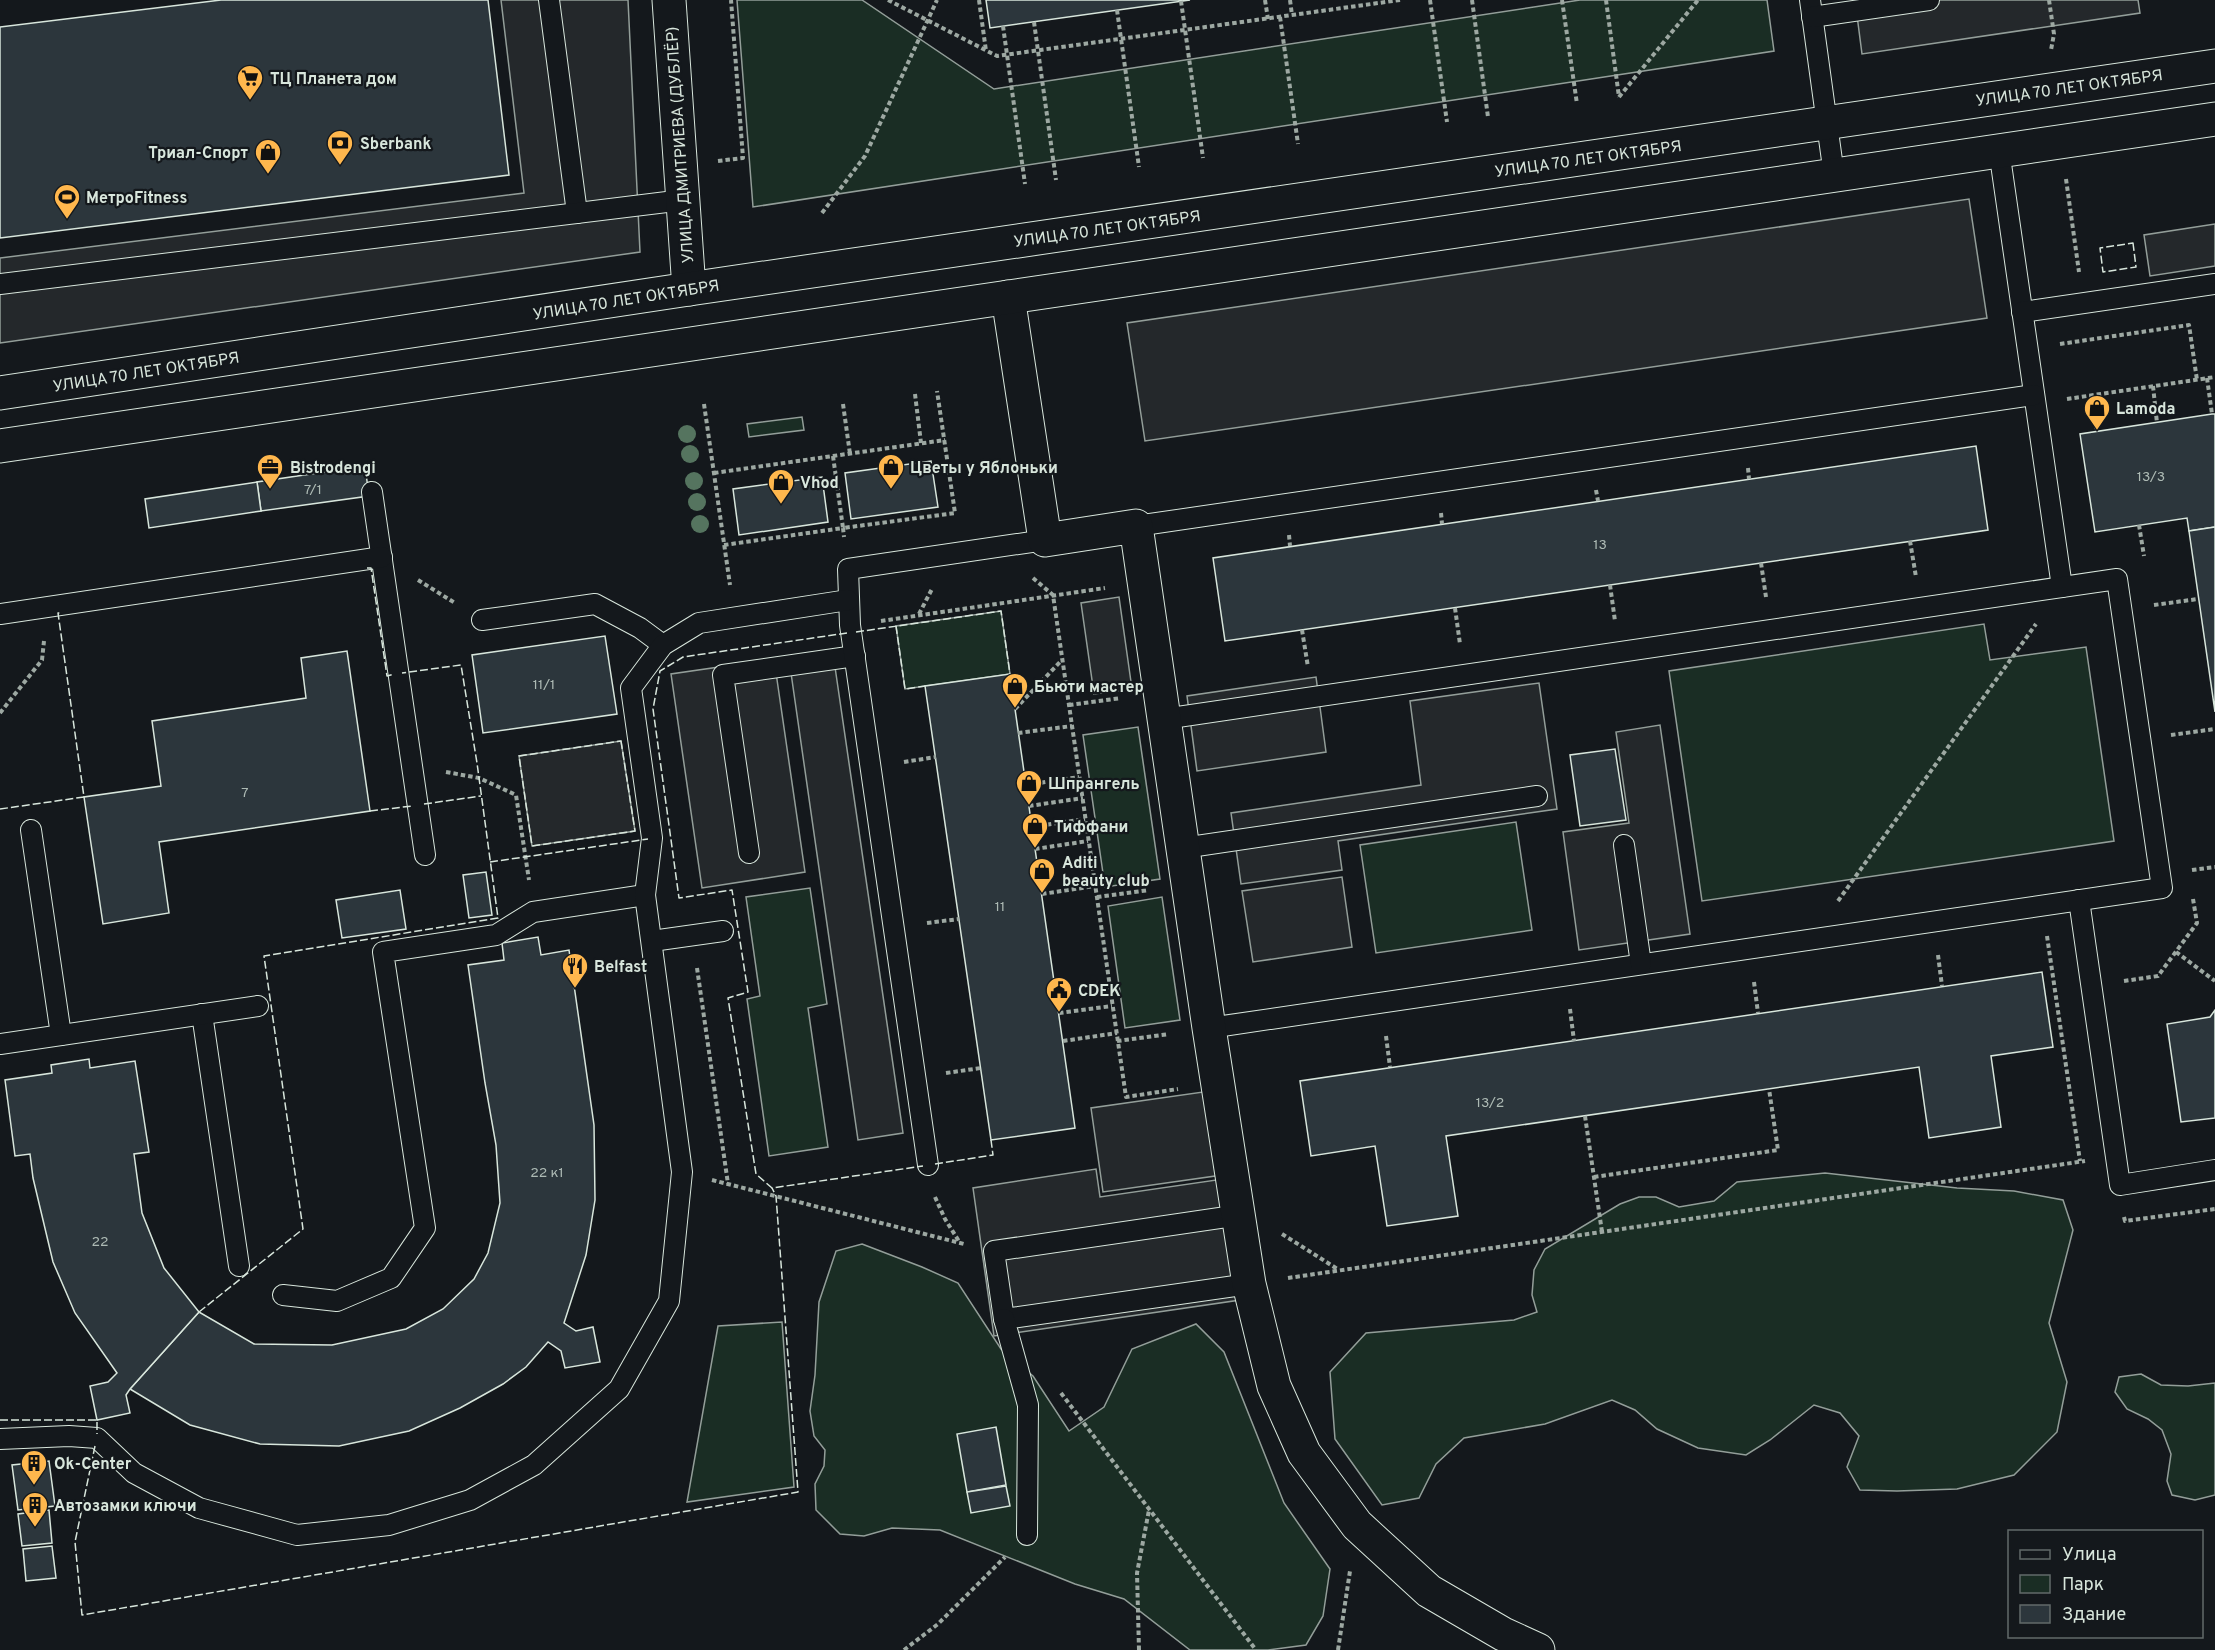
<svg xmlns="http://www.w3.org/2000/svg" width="2215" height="1650" viewBox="0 0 2215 1650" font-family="Overpass,sans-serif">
  <rect width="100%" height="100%" fill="#14181c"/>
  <g fill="#1a2d24" stroke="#939e99" stroke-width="1.5">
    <path d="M737,0h125l132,89 586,-89h187l7,51 -1021,156z"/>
    <path d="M802,417l2,13 -55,7 -2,-13z"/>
    <path d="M1001,611l9,63 -105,15 -9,-63z"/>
    <path d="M1984,624l6,36 96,-13 28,194 -412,60 -33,-230z"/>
    <path d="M1138,727l22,152 -55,8 -22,-152z"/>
    <path d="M1516,822l16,108 -156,23 -16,-108z"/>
    <path d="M810,888l17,116 -19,4 20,139 -59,9 -22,-157 13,-3 -14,-99z"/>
    <path d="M1162,897l18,123 -55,8 -17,-122z"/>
    <path d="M1825,1173l132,15 57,3 49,9 10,30 -24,93 18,59 -10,50 -43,43 -57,14 -60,2 -37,-1 -13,-23 12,-31 -19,-23 -26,-8 -44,35 -24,15 -48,-7 -41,-19 -22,-19 -23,-10 -67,24 -81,14 -28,26 -17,34 -37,7 -47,-66 -5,-67 36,-39 148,-13 23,-8 -5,-17 2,-25 11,-21 75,-45 19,-7h17l23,10 35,-6 23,-19z"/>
    <path d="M862,1244l60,23 36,16 43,66 32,27 36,55 35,-24 28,-58 64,-25 28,28 60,151 46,66 -7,47 -17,29 -38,5h-78l-66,-51 -49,-15 -135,-54 -48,-2 -28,8 -24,-2 -24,-24 -1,-26 9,-18 1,-16 -11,-14 -4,-25 5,-36 4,-73 17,-51z"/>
    <path d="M782,1322l12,165 -107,15 31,-176z"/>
    <path d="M2141,1374l20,11 27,1 27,-3v112l-20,5 -23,-5 -5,-14 4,-27 -9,-24 -14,-11 -21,-10 -12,-17 4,-15z"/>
  </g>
  <g fill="#24282b" stroke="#939e99" stroke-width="1.5">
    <path d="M501,0h127l12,252 -640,91v-85l524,-65z"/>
    <path d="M1855,0h283l2,13 -278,41z"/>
    <path d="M1969,199l18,119 -842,123 -18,-118z"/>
    <path d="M2215,224v42l-65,10 -6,-41z"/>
    <path d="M1119,597l13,92 -38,5 -13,-91z"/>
    <path d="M774,659l31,213 -103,16 -31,-214z"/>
    <path d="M835,667l68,466 -45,7 -67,-467z"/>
    <path d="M1316,677l10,75 -129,19 -10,-75z"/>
    <path d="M1539,683l18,126 -219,32 4,29 -101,14 -10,-71 190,-28 -11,-84z"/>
    <path d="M1660,725l30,209 -111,16 -16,-118 66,-9 -13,-91z"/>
    <path d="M621,741l14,90 -103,15 -13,-90z"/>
    <path d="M1342,877l10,70 -99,15 -11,-71z"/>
    <path d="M1210,1091l12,84 -119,17 -12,-84z"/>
    <path d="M1096,1169l4,28 123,-18 17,121 -246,36 -21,-148z"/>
  </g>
  <g fill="#2c363c" stroke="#d8e6dc" stroke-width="1.5">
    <path d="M221,0h267l21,175 -509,63v-211z"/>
    <path d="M986,0h204l-200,28z"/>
    <path d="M2212,414h3v113l-26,4 -2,-13 -92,14 -15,-98z"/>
    <path d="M1976,446l12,84 -763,111 -12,-83z"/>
    <path d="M931,461l7,46 -87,12 -6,-46z"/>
    <path d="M365,466l4,30 -108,15 -4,-29z"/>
    <path d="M822,477l6,45 -89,13 -6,-46z"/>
    <path d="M257,482l4,29 -112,17 -4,-29z"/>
    <path d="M2215,527v185l-26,-181z"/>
    <path d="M605,636l12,78 -134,19 -11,-78z"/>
    <path d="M347,651l23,160 -211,31 10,71 -66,11 -19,-127 77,-11 -9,-65 154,-23 -5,-40z"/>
    <path d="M1010,674l65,454 -84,12 -66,-454z"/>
    <path d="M1615,749l11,71 -46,6 -10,-71z"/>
    <path d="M486,872l6,43 -23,3 -6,-43z"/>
    <path d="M400,890l6,39 -64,9 -6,-38z"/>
    <path d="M538,937l3,18 28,-5 25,175 1,75 -9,55 -22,68 12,8 17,-4 7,35 -35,6 -4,-17 -13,-9 -22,25 -23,17 -43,24 -51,23 -70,15 -79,-2 -70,-19 -60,-36 69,-77 55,32 78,1 74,-16 37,-20 31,-30 14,-26 12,-50 -4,-58 -11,-62 -17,-118 36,-5 -2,-17z"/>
    <path d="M2042,972l11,75 -62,9 10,71 -72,11 -10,-71 -473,69 12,80 -71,10 -12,-80 -64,10 -11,-75z"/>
    <path d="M2215,1010v108l-34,4 -14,-98 43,-7z"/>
    <path d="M89,1059l1,9 45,-7 14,91 -15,2 8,59 22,55 35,44 -69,77 -4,6 4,18 -33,7 -7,-34 18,-4 9,-9 -42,-60 -22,-51 -20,-84 -3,-24 -15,2 -10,-76 47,-7 -1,-8z"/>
    <path d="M996,1427l10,58 -39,7 -10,-58z"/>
    <path d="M49,1461l6,45 -37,4 -6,-45z"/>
    <path d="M1006,1486l4,20 -39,7 -4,-21z"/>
    <path d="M49,1510l3,33 -30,3 -4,-32z"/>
    <path d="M52,1546l4,32 -30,3 -3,-32z"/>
  </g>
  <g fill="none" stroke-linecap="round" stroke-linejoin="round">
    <g stroke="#d8e6dc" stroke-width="22">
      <g id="lane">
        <path d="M549,0l28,213"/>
        <path d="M1810,0l24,175"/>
        <path d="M1812,17l117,-17"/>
        <path d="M1999,150l63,437"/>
        <path d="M0,284l683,-84"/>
        <path d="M2022,312l193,-28"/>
        <path d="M372,492l53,363"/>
        <path d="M1136,526l898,-131"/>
        <path d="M0,614l382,-57"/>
        <path d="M482,620l113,-16 45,24 23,17"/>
        <path d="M1164,719l953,-140 45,309 -953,140"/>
        <path d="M31,830l30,205"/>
        <path d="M1624,845l17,119"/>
        <path d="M1183,848l354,-52"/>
        <path d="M749,853l-26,-178 132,-19"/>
        <path d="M2079,900l41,285 95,-15"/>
        <path d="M652,941l71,-10"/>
        <path d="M202,1014l37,252"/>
        <path d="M0,1044l258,-38"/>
        <path d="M928,1165l-78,-540 -2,-56 197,-29"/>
        <path d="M1240,1215l-246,36 10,68 245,-35"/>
        <path d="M283,1295l54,6 54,-23 34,-50 -42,-276 113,-17 37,-23 112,-17"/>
        <path d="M1004,1319l24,86 -1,130"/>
        <path d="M0,1439l69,-3 28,2 37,35 65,35 98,27 92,-10 81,-25 64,-35 85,-76 50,-88 13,-129 -37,-277 7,-57 -21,-150 32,-43 36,-22 149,-23"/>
      </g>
    </g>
    <g stroke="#d8e6dc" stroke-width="35">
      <path id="street" d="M1008,297l37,243 91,-14 73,502 40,256 25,102 30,67 53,72 72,66 74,43 35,16"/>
    </g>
    <g stroke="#d8e6dc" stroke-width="35">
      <g id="secondary">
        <path d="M669,0l20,289"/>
        <path d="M0,393l689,-104 1526,-223"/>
        <path d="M0,446l2215,-327"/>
      </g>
    </g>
    <g stroke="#9da8a2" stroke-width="4" stroke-dasharray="4.5 3" stroke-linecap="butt">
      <path d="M888,0l109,56 403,-56"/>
      <path d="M979,0l7,51"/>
      <path d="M1265,0l3,19"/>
      <path d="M1290,0l2,15"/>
      <path d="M1430,0l17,122"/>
      <path d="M1472,0l16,117"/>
      <path d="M1562,0l15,104"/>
      <path d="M1606,0l13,97"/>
      <path d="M2049,0l5,34 -3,16"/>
      <path d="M1181,1l22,157"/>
      <path d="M1117,10l22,157"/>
      <path d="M1280,17l18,127"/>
      <path d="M1034,22l22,158"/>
      <path d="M1003,26l22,158"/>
      <path d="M1619,97l79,-97"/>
      <path d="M718,161l25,-3 -12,-158"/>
      <path d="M2066,179l13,93"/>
      <path d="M822,213l43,-57 72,-156"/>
      <path d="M2060,344l129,-19 8,55"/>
      <path d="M2207,378l5,36"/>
      <path d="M2153,386l4,37"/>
      <path d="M915,394l6,49"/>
      <path d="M2091,395l6,36"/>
      <path d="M2067,399l148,-22"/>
      <path d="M704,404l26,181"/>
      <path d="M843,404l7,50"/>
      <path d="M833,456l10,72 112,-15 -18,-122"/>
      <path d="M1748,468l1,11"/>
      <path d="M714,473l231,-33"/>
      <path d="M1596,490l2,11"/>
      <path d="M1441,513l1,11"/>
      <path d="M2139,525l5,31"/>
      <path d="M1289,535l1,11"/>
      <path d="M1910,541l6,36"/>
      <path d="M724,545l119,-17 1,9"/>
      <path d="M1761,563l5,34"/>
      <path d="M1033,578l20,17 73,502 52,-8"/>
      <path d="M418,580l37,23"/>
      <path d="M1610,585l5,36"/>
      <path d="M2154,605l44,-6"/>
      <path d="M1455,608l5,36"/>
      <path d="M919,614l13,-25"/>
      <path d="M881,621l224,-33"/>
      <path d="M1302,630l6,37"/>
      <path d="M1069,705l52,-7"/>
      <path d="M1015,709l47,-49"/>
      <path d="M0,713l42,-53 2,-19"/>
      <path d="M1018,733l54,-7"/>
      <path d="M2171,735l44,-6"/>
      <path d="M904,762l32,-5"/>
      <path d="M446,772l33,6 37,17 13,85"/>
      <path d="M1026,785l53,-8"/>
      <path d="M1029,806l54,-8"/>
      <path d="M1032,827l53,-8"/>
      <path d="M1035,849l53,-8"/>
      <path d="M2192,870l23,-3"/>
      <path d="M1042,894l53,-8"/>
      <path d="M1097,897l52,-7"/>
      <path d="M1838,901l198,-277"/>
      <path d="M927,923l32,-4"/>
      <path d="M2047,936l33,225"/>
      <path d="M2176,952l39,29"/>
      <path d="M1938,955l4,31"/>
      <path d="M697,968l31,216"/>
      <path d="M2124,981l34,-5 39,-53 -4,-24"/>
      <path d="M1754,982l4,31"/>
      <path d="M1570,1009l4,32"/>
      <path d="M1059,1013l53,-7"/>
      <path d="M1386,1036l4,31"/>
      <path d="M1063,1041l54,-8"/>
      <path d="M1117,1041l52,-7"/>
      <path d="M946,1073l35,-5"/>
      <path d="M1585,1116l17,116"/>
      <path d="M1594,1177l184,-27 -9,-61"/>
      <path d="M712,1180l252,64"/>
      <path d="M935,1197l10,22 15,24"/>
      <path d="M2124,1217l1,4 90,-12"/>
      <path d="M1282,1234l57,36"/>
      <path d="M1288,1278l797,-117"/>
      <path d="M1061,1393l195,257"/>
      <path d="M904,1650l34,-26 67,-67"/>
      <path d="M1139,1650l-2,-77 12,-63"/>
      <path d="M1338,1650l12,-79"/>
    </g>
    <use href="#lane" stroke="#14181c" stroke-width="20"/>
    <use href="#street" stroke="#14181c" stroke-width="33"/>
    <use href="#secondary" stroke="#14181c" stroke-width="33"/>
    <g stroke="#d8e6dc" stroke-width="1.5" stroke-dasharray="8 3" stroke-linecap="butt">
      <path d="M2133,243l3,24 -33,5 -3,-24z"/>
      <path d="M367,568h4l16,108 7,-2"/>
      <path d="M896,626l9,63 20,-3"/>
      <path d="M856,632l145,-21 9,63"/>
      <path d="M847,633l-164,24 -23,14 -7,38 26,189 53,-8 16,102 -20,6 28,176 16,14 151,-22"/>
      <path d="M621,741l14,90 -103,15 -13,-90z"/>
      <path d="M424,804l57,-8"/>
      <path d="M0,809l84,-12 -26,-184h3"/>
      <path d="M370,811l42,-5"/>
      <path d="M490,862l158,-23"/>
      <path d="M935,1164l58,-9 -2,-15"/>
      <path d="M199,1312l104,-83 -39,-273 234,-38 -21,-155 -16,-98 -59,8"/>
      <path d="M0,1420h97v14"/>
      <path d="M95,1446l-20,96 7,73 716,-123 -22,-296 -4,-8"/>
    </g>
  </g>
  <g fill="#55745f">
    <circle cx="687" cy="434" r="9"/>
    <circle cx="690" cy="454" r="9"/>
    <circle cx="694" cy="481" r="9"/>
    <circle cx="697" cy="502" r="9"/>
    <circle cx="700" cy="524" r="9"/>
  </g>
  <defs>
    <g id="supermarket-pin" transform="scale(1.35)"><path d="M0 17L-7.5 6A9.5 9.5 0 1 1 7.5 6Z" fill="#ffb74d" stroke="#14181c"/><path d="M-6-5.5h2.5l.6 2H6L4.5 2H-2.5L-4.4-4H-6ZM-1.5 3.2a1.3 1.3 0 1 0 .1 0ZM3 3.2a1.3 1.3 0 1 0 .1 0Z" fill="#111"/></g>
    <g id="bank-pin" transform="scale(1.35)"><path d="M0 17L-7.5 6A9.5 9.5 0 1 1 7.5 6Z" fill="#ffb74d" stroke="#14181c"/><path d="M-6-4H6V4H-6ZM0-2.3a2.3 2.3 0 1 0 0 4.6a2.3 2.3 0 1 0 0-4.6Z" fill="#111"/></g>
    <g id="shop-pin" transform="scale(1.35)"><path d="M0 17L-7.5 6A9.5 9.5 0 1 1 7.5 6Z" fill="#ffb74d" stroke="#14181c"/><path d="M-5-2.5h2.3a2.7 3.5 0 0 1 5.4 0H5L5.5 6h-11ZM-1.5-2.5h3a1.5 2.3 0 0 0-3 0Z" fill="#111"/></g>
    <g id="stadium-pin" transform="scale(1.35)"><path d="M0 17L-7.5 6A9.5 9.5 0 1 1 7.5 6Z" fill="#ffb74d" stroke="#14181c"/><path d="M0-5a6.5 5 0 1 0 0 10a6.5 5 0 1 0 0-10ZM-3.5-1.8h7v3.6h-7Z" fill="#111"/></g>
    <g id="office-pin" transform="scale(1.35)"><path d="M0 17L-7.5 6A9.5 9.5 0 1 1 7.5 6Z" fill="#ffb74d" stroke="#14181c"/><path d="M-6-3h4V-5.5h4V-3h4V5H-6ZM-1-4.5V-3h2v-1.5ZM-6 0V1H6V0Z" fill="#111"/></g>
    <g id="restaurant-pin" transform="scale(1.35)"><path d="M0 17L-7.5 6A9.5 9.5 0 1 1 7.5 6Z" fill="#ffb74d" stroke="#14181c"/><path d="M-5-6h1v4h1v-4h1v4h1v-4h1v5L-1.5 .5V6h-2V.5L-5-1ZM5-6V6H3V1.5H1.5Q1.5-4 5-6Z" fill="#111"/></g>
    <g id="civic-pin" transform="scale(1.35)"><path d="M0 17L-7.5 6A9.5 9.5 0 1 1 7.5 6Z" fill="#ffb74d" stroke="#14181c"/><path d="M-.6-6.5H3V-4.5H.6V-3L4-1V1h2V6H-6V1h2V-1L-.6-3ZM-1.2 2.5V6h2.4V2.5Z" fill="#111"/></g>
    <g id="building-pin" transform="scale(1.35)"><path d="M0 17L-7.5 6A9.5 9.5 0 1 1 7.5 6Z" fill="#ffb74d" stroke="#14181c"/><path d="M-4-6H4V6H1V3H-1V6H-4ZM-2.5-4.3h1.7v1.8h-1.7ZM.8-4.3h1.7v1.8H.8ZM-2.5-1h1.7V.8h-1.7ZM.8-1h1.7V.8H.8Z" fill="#111"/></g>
  </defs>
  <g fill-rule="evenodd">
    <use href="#supermarket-pin" x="250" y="78"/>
    <use href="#bank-pin" x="340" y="143"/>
    <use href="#shop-pin" x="268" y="152"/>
    <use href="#stadium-pin" x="67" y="197"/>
    <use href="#shop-pin" x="2097" y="408"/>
    <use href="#office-pin" x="270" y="467"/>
    <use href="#shop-pin" x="891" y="467"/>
    <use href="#shop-pin" x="781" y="482"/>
    <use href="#shop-pin" x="1015" y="686"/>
    <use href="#shop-pin" x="1029" y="783"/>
    <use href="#shop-pin" x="1035" y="826"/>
    <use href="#shop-pin" x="1042" y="871"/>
    <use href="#restaurant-pin" x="575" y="966"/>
    <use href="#civic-pin" x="1059" y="990"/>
    <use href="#building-pin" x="34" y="1463"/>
    <use href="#building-pin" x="35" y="1505"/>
  </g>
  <g text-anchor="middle" stroke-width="4.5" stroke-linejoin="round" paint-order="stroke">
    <g font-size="14" fill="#adbab4">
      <text x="2151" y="481">13/3</text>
      <text x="313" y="494">7/1</text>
      <text x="1600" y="549">13</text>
      <text x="544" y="689">11/1</text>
      <text x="245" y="797">7</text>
      <text x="1000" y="911">11</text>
      <text x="1490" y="1107">13/2</text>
      <text x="547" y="1177">22 к1</text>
      <text x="100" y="1246">22</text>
    </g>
    <g font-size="16" font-weight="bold" fill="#d8e6dc" stroke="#14181c" text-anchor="start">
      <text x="270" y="84">ТЦ Планета дом</text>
      <text x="360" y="149">Sberbank</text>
      <text x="248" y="158" text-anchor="end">Триал-Спорт</text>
      <text x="86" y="203">МетроFitness</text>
      <text x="2116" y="414">Lamoda</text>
      <text x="290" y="473">Bistrodengi</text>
      <text x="910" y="473">Цветы у Яблоньки</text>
      <text x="800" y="488">Vhod</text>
      <text x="1034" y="692">Бьюти мастер</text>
      <text x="1048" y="789">Шпрангель</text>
      <text x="1054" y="832">Тиффани</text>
      <text x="1062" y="868">Aditi<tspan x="1062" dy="18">beauty club</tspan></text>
      <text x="594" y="972">Belfast</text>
      <text x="1078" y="996">CDEK</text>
      <text x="54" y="1469">Ok-Center</text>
      <text x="54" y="1511">Автозамки ключи</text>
    </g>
    <g font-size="16" fill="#d8e6dc" stroke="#14181c">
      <text transform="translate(2069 87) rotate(-8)" y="6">УЛИЦА 70 ЛЕТ ОКТЯБРЯ</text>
      <text transform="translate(679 145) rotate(-94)" y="6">УЛИЦА ДМИТРИЕВА (ДУБЛЁР)</text>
      <text transform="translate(1588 158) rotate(-8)" y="6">УЛИЦА 70 ЛЕТ ОКТЯБРЯ</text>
      <text transform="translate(1107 228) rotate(-8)" y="6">УЛИЦА 70 ЛЕТ ОКТЯБРЯ</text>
      <text transform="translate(626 299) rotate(-9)" y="6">УЛИЦА 70 ЛЕТ ОКТЯБРЯ</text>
      <text transform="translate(146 371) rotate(-9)" y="6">УЛИЦА 70 ЛЕТ ОКТЯБРЯ</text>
    </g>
  </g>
  <rect x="2008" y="1530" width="195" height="108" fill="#14181c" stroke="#626a69" stroke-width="1.5"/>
  <rect x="2020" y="1550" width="30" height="9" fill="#14181c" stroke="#626a69" stroke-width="1.5"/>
  <text x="2062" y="1560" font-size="18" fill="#d8e6dc">Улица</text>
  <rect x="2020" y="1575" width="30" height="18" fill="#1a2d24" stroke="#626a69" stroke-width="1.5"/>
  <text x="2062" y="1590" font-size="18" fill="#d8e6dc">Парк</text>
  <rect x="2020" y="1605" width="30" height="18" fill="#2c363c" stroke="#626a69" stroke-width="1.5"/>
  <text x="2062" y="1620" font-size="18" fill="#d8e6dc">Здание</text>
</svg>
